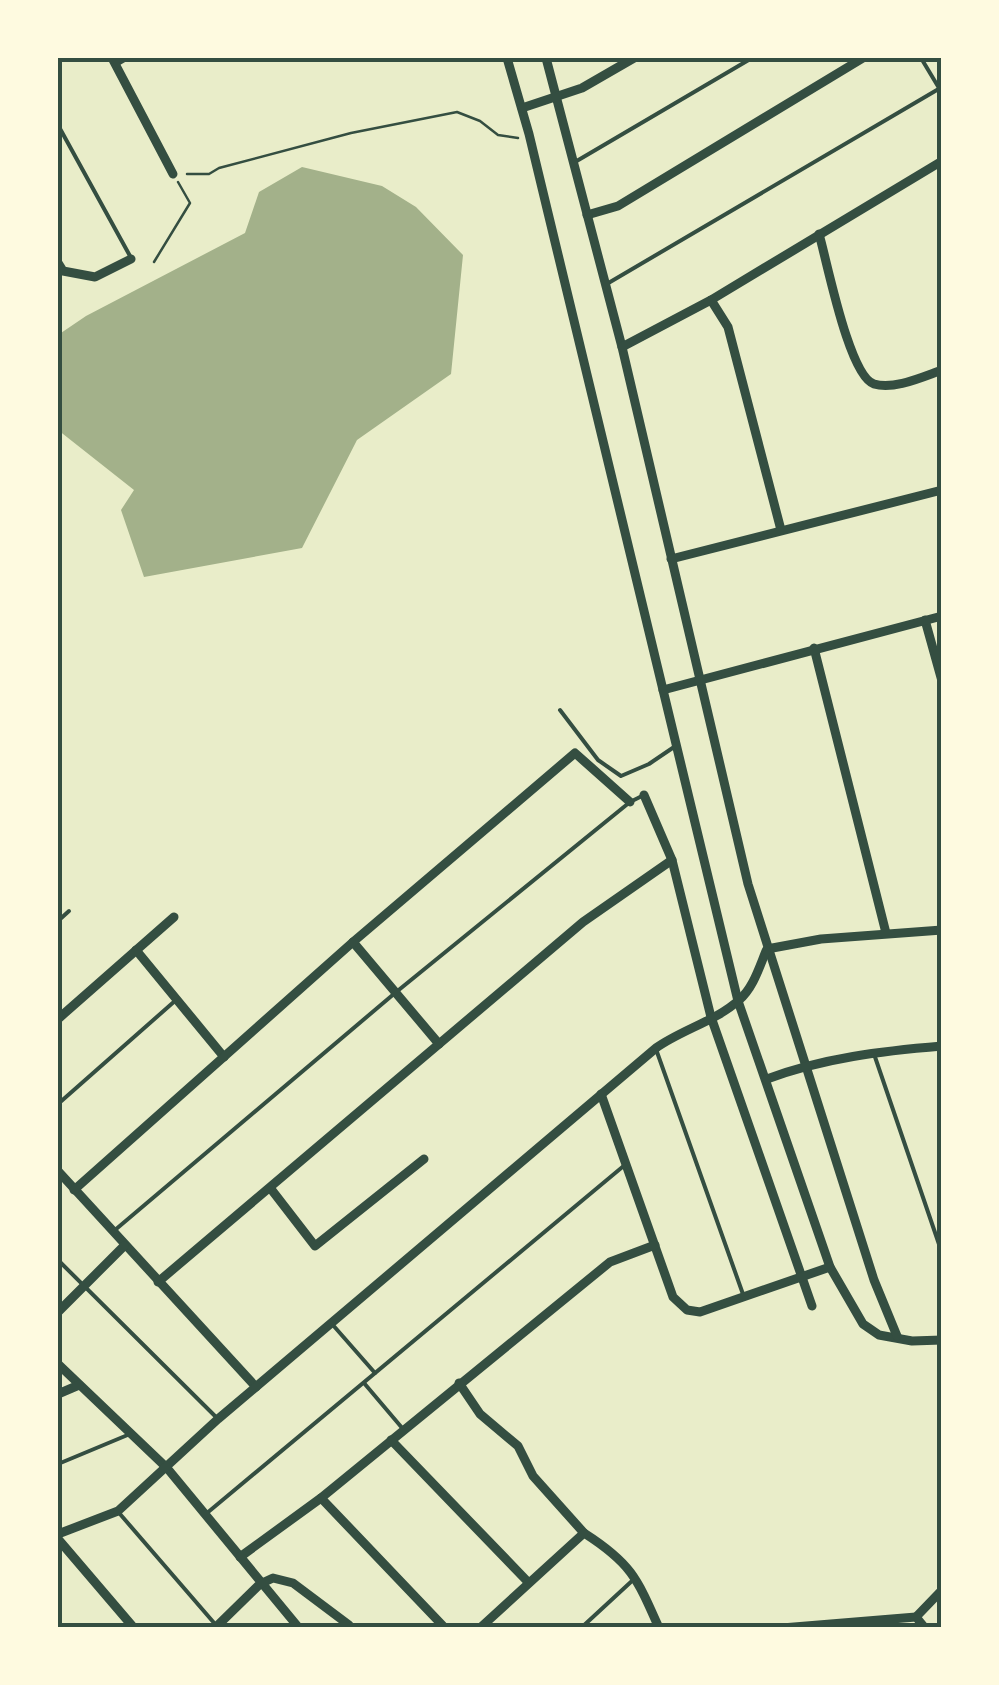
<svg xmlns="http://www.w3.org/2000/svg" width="999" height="1685" viewBox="0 0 999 1685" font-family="'PT Sans Narrow',sans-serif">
  <rect width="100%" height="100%" fill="#e9edc9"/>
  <path fill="#a3b18a" d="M302,167l80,19 34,21 47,48 -12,119 -94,66 -55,108 -158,29 -23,-67 13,-20 -76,-60v-95l28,-19 159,-83 14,-41z"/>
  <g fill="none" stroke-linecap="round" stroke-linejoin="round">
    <g stroke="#344e41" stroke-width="2.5">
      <path d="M187,174h22l10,-6 132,-35 106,-21 23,9 18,14 20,3"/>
      <path d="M154,262l36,-59 -12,-21"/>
    </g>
    <g stroke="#344e41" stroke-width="4">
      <path d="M921,58l18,30"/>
      <path d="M116,65l12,-7"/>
      <path d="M58,125l72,131"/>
      <path d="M575,162l177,-104"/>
      <path d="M605,285l337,-198"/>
      <path d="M560,710l38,50 23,16 28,-12 28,-19"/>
      <path d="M58,921l11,-10"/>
      <path d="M657,1052l87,245"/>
      <path d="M874,1054l68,199"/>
      <path d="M58,1104l118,-104"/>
      <path d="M115,1230l280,-237 235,-191 14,-7"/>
      <path d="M58,1260l160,159"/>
      <path d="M332,1324l43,49"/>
      <path d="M364,1383l39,46"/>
      <path d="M58,1464l72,-30"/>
      <path d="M207,1513l419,-349"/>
      <path d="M120,1514l95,110"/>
      <path d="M581,1628l52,-48"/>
    </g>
    <g stroke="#344e41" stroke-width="9">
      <path d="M112,58l61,116"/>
      <path d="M507,58l22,76 209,867 92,266 33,57 16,11 33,6 30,-1"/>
      <path d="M546,58l76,289 126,537 126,396 23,56"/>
      <path d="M522,108l60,-20 52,-30"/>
      <path d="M587,215l31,-9 245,-148"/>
      <path d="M819,234c8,27 30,142 55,150 20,6 48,-7 68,-14"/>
      <path d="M58,263l5,8 32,6 36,-18"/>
      <path d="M711,300l17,27 53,203"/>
      <path d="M622,347l89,-47 231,-139"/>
      <path d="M671,559l271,-69"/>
      <path d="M925,620l17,61"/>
      <path d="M814,648l72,285"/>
      <path d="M663,690l279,-74"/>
      <path d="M644,795l28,65 39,157 101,289"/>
      <path d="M353,942l86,102"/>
      <path d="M767,949l54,-10 121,-9"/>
      <path d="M136,950l88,107"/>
      <path d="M58,1019l116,-102"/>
      <path d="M767,1079c56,-21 115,-28 175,-33"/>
      <path d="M601,1094l72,203 14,13 13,2 130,-45"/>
      <path d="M58,1171l198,216"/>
      <path d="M271,1189l44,57 109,-87"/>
      <path d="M74,1190l279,-248 222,-189 55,49"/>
      <path d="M158,1282l425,-360 89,-62"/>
      <path d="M58,1312l66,-66"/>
      <path d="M58,1364l109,104 132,160"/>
      <path d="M459,1383l21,31 38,32 15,30 51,57"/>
      <path d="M58,1394l21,-9"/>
      <path d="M391,1440l137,142"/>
      <path d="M321,1498l124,130"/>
      <path d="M58,1534l60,-23 100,-92 438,-371c25,-18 60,-27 83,-48 14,-12 20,-32 27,-49"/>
      <path d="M58,1539l76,89"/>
      <path d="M240,1557l81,-59 289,-236 45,-17"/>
      <path d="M916,1617l26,-27"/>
      <path d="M215,1628l45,-44 13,-6 20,5 56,42"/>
      <path d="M480,1628l104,-95c47,30 53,45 75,95"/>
      <path d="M782,1628l134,-11 9,11"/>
    </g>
  </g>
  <rect width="999" height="1685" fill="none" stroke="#fefae0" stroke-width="120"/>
  <rect x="60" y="60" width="879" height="1565" fill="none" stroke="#344e41" stroke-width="4"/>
</svg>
